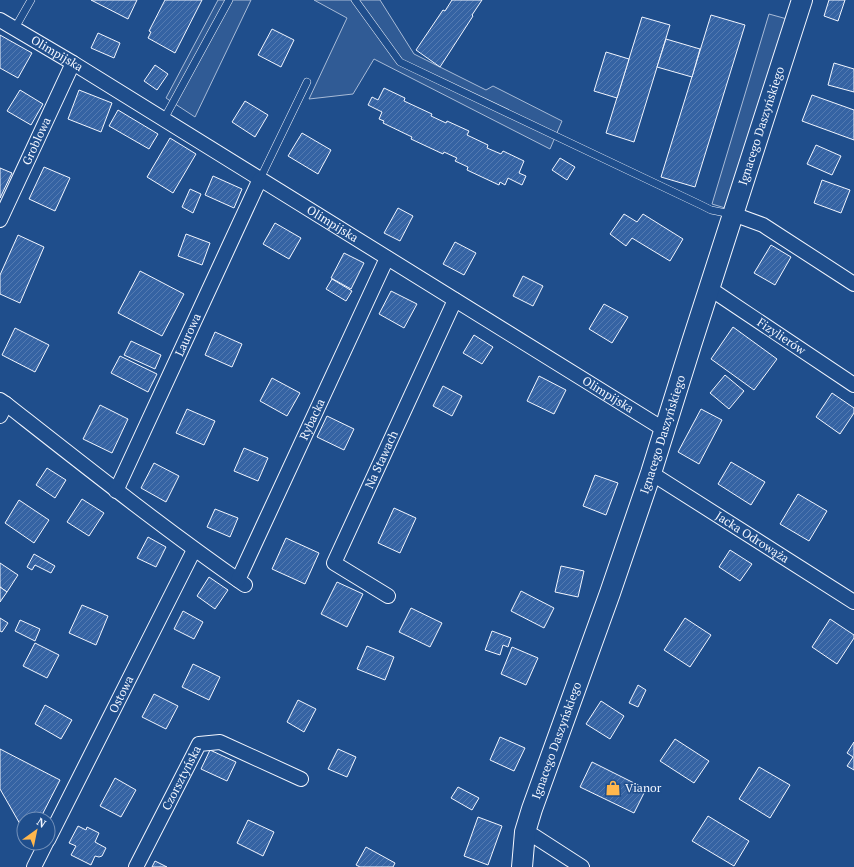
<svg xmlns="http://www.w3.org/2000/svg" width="854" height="867" viewBox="0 0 854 867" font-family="'PT Serif',serif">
  <defs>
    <pattern id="building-hatch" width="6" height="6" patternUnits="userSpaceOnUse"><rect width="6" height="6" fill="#3563a3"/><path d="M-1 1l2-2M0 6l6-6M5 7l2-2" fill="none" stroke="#537ab1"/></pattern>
  </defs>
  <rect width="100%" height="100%" fill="#1f4e8c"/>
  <g fill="#305b95" stroke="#a8bbd7">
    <path d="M218,0h33l-56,117 -29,-19z"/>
    <path d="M314,0h66l34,54 72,36 7,-4 69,35 -12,28 -176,-90 -21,35 -44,5 38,-81z"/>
    <path d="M769,14l18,5 -62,189 -13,-4z"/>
  </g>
  <g fill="url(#building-hatch)" stroke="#f2f6ff">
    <path d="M91,0h46l-9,19z"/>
    <path d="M165,0h37l-27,53 -27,-15 3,-6 -2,-1z"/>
    <path d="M452,0h30l-10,15 1,1 -33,51 -24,-17 27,-40 2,1z"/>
    <path d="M829,0h16l-7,21 -14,-5z"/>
    <path d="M711,15l34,10 -50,162 -34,-10z"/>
    <path d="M642,17l28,8 -36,117 -28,-9z"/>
    <path d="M272,29l22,11 -13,27 -23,-12z"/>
    <path d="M98,33l22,10 -6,15 -23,-10z"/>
    <path d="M0,35l32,18 -14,25 -18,-10z"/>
    <path d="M666,39l34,10 -8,28 -35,-10z"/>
    <path d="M606,52l23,7 -12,39 -23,-7z"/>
    <path d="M834,63l20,6v23l-26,-7z"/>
    <path d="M155,65l13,9 -11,16 -13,-9z"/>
    <path d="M384,88l21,10 -1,3 28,13 -1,2 15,7 1,-2 22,10 -2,4 21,10 -1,3 14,6 2,-3 21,10 -5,12 7,3 -4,9 -14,-7 -3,7 -5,-3 -1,3 -32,-15 1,-3 -13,-6 2,-3 -13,-6 -1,2 -32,-15 1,-2 -29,-14 1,-2 -5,-2 3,-7 -14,-7 4,-8 6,3z"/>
    <path d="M20,90l23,14 -12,21 -24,-14z"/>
    <path d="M79,90l33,13 -11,29 -33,-13z"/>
    <path d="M812,95l42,15v30l-52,-19z"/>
    <path d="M245,101l23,14 -13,22 -23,-15z"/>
    <path d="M118,110l40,24 -9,15 -40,-23z"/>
    <path d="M302,133l29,17 -13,24 -30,-18z"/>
    <path d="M170,138l26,16 -23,39 -26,-16z"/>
    <path d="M816,145l25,11 -9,19 -25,-11z"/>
    <path d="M560,158l15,9 -8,13 -15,-10z"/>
    <path d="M44,167l26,11 -15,33 -26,-12z"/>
    <path d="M0,168l12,5 -12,25z"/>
    <path d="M213,176l29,13 -8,19 -29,-13z"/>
    <path d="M822,180l28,10 -9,23 -27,-10z"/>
    <path d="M190,189l11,5 -8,19 -11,-6z"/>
    <path d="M398,208l15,8 -13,25 -16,-8z"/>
    <path d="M624,214l13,8 6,-8 40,25 -13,22 -38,-23 -6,8 -16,-12z"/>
    <path d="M275,223l26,15 -12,21 -26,-15z"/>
    <path d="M186,234l24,9 -8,22 -24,-9z"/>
    <path d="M18,235l26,12 -24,56 -20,-9v-19z"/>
    <path d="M455,242l21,11 -12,22 -21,-11z"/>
    <path d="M771,245l20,12 -16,28 -21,-12z"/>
    <path d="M344,253l20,10 -13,26 -20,-11z"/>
    <path d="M140,271l44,23 -22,42 -44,-23z"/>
    <path d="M523,276l20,10 -10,20 -20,-10z"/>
    <path d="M332,279l20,12 -6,10 -20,-12z"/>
    <path d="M391,291l26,13 -13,24 -25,-14z"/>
    <path d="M604,304l24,13 -16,26 -23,-14z"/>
    <path d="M733,327l44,32 -23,31 -43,-31z"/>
    <path d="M15,328l34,17 -14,27 -33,-17z"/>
    <path d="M215,332l27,12 -10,23 -27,-12z"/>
    <path d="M474,335l19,12 -11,17 -19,-11z"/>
    <path d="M131,341l30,14 -6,14 -31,-14z"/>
    <path d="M120,356l37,18 -9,18 -37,-19z"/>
    <path d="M725,375l19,16 -15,18 -19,-16z"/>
    <path d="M539,376l27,14 -12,24 -27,-13z"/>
    <path d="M272,378l28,15 -13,23 -27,-15z"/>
    <path d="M443,386l19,10 -10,20 -19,-10z"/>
    <path d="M832,393l22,15v5l-14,21 -24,-17z"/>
    <path d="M100,405l28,14 -16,34 -29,-14z"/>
    <path d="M187,409l28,12 -11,24 -28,-12z"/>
    <path d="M701,409l21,11 -23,44 -21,-12z"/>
    <path d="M327,416l27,13 -10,21 -27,-13z"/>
    <path d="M244,448l24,10 -10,23 -24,-10z"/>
    <path d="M731,462l34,20 -14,23 -33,-21z"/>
    <path d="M154,463l25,13 -13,26 -25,-14z"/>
    <path d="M47,468l19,12 -11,18 -19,-13z"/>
    <path d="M595,475l23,8 -12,32 -23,-9z"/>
    <path d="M798,494l29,17 -18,30 -29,-17z"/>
    <path d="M82,499l22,14 -15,23 -22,-14z"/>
    <path d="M19,500l30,20 -15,23 -29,-20z"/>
    <path d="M394,508l22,10 -16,35 -22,-10z"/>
    <path d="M215,509l23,9 -8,19 -23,-10z"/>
    <path d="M148,537l18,10 -10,20 -19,-9z"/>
    <path d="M286,538l33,15 -14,31 -33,-15z"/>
    <path d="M730,550l22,14 -12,17 -21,-14z"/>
    <path d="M34,554l21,12 -4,7 -16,-8 -3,5 -5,-3z"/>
    <path d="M0,563l18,12 -11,17 -7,-5z"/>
    <path d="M561,566l23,5 -6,26 -23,-5z"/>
    <path d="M209,577l19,13 -13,19 -18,-13z"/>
    <path d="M337,582l26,12 -16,33 -26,-13z"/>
    <path d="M0,587l7,5 -7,10z"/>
    <path d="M521,591l33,17 -10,20 -33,-17z"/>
    <path d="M82,605l26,11 -12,29 -27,-12z"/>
    <path d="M411,608l31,15 -12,24 -31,-15z"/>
    <path d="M183,611l20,11 -9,17 -20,-10z"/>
    <path d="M0,618l8,5 -6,9 -2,-1z"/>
    <path d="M685,618l26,17 -21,32 -26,-17z"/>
    <path d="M830,619l24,16v3l-17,26 -25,-17z"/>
    <path d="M20,620l20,9 -5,12 -20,-10z"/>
    <path d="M492,631l19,7 -3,9 -5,-2 -3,10 -15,-5z"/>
    <path d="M35,643l24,12 -12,23 -24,-12z"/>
    <path d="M367,646l27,11 -9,23 -28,-11z"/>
    <path d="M512,647l26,11 -12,27 -25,-11z"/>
    <path d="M193,664l27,13 -11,23 -27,-13z"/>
    <path d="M638,685l8,5 -8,17 -9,-4z"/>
    <path d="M154,694l24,12 -12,23 -24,-12z"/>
    <path d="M298,700l18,9 -12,23 -17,-10z"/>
    <path d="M601,701l23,15 -14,23 -24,-15z"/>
    <path d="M45,705l27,15 -11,19 -26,-15z"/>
    <path d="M500,737l25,11 -11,23 -24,-11z"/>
    <path d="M675,739l34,22 -15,22 -34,-22z"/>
    <path d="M854,742v28l-7,-4 6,-9 -6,-4z"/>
    <path d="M0,749l60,31 -20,39h-16v12l-24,-42z"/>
    <path d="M338,749l18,8 -9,20 -19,-8z"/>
    <path d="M210,750l26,12 -9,19 -26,-12z"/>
    <path d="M592,762l54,27 -12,24 -54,-26z"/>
    <path d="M759,767l31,18 -20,33 -31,-19z"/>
    <path d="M115,778l21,12 -15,27 -21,-11z"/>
    <path d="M458,787l21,11 -7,12 -21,-12z"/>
    <path d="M708,816l41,25 -15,25 -42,-25z"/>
    <path d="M478,817l24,9 -14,39 -24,-9z"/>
    <path d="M248,820l26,12 -11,24 -26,-13z"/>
    <path d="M78,826l8,4 1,-3 12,6 -4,9 11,6 -4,8 -3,1 -4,-1 -4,9 -20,-10 5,-9 -7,-3z"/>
    <path d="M366,847l29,16 -2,4h-33l-4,-2z"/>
    <path d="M155,861l12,6h-15z"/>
  </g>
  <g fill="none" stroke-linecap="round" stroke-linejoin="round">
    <g stroke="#f2f6ff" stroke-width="8">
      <g id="lane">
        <path d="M355,0l45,62 301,143 10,5 20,4"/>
        <path d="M15,28l16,-28"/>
        <path d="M164,119l65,-119"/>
        <path d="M260,179l47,-97"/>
      </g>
    </g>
    <g stroke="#f2f6ff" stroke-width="16">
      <g id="street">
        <path id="s1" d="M0,20l73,43 592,367"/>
        <path d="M733,214l30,11 91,59"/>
        <path id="s2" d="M0,220l73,-157"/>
        <path id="s3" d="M709,288l145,97"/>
        <path d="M0,400l6,4c79,62 157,124 239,181"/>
        <path d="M0,416l6,-12"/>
        <path id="s4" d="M651,473l203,129"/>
        <path id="s5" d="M116,491l144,-312"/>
        <path id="s6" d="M238,580l149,-322"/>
        <path id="s7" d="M388,596l-54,-33 121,-263"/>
        <path d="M525,832l9,4 48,31"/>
        <path id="s8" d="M48,840l146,-290"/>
        <path d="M34,867l12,-24"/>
        <path id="s9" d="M136,867l63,-123 21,-2 81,37"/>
      </g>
    </g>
    <g stroke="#f2f6ff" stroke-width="22">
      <g id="secondary">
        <path id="s10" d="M522,867l3,-35 7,-23 78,-216 41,-120 40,-128 111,-345"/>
      </g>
    </g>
    <use href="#lane" stroke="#1f4e8c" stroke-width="7"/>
    <use href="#street" stroke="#1f4e8c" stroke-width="14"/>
    <use href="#secondary" stroke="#1f4e8c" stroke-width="20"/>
  </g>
  <defs>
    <g id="shop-bare" transform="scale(1.2)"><path d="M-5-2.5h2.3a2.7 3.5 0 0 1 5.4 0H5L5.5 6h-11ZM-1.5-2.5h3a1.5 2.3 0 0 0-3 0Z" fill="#ffb74d" stroke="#1f4e8c" stroke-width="2.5" paint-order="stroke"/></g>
  </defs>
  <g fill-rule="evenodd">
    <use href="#shop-bare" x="613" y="788"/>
  </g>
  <g text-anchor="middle" stroke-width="3" stroke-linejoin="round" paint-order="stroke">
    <g font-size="12" fill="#f2f6ff" stroke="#1f4e8c">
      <text dy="4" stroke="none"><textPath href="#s1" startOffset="66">Olimpijska</textPath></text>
      <text dy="4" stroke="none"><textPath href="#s10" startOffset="780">Ignacego Daszyńskiego</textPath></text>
      <text dy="4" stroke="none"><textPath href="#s2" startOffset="87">Groblowa</textPath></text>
      <text dy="4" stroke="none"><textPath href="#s1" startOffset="390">Olimpijska</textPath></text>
      <text dy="4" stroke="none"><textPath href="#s5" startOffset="172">Laurowa</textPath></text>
      <text dy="4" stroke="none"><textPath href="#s3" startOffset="87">Fizylierów</textPath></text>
      <text dy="4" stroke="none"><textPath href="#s1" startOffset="714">Olimpijska</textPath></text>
      <text dy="4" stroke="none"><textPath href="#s6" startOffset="177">Rybacka</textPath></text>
      <text dy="4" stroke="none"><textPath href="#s10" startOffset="456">Ignacego Daszyńskiego</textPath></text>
      <text dy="4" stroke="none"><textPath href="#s7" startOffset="177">Na Stawach</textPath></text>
      <text dy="4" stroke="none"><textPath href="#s4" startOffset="120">Jacka Odrowąża</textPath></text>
      <text dy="4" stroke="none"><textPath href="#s8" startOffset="163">Ostowa</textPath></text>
      <text dy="4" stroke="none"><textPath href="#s10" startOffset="132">Ignacego Daszyńskiego</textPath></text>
      <text dy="4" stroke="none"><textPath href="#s9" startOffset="100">Czorsztyńska</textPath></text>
    </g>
    <g font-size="12" fill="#f2f6ff" stroke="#1f4e8c" text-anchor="start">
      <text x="625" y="792">Vianor</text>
    </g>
  </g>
  <g transform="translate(36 831) rotate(33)"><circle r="19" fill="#1f4e8c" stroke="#7391ba"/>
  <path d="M0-3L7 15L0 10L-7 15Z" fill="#ffb74d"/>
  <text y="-6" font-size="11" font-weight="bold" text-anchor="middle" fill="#f2f6ff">N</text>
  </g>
</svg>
